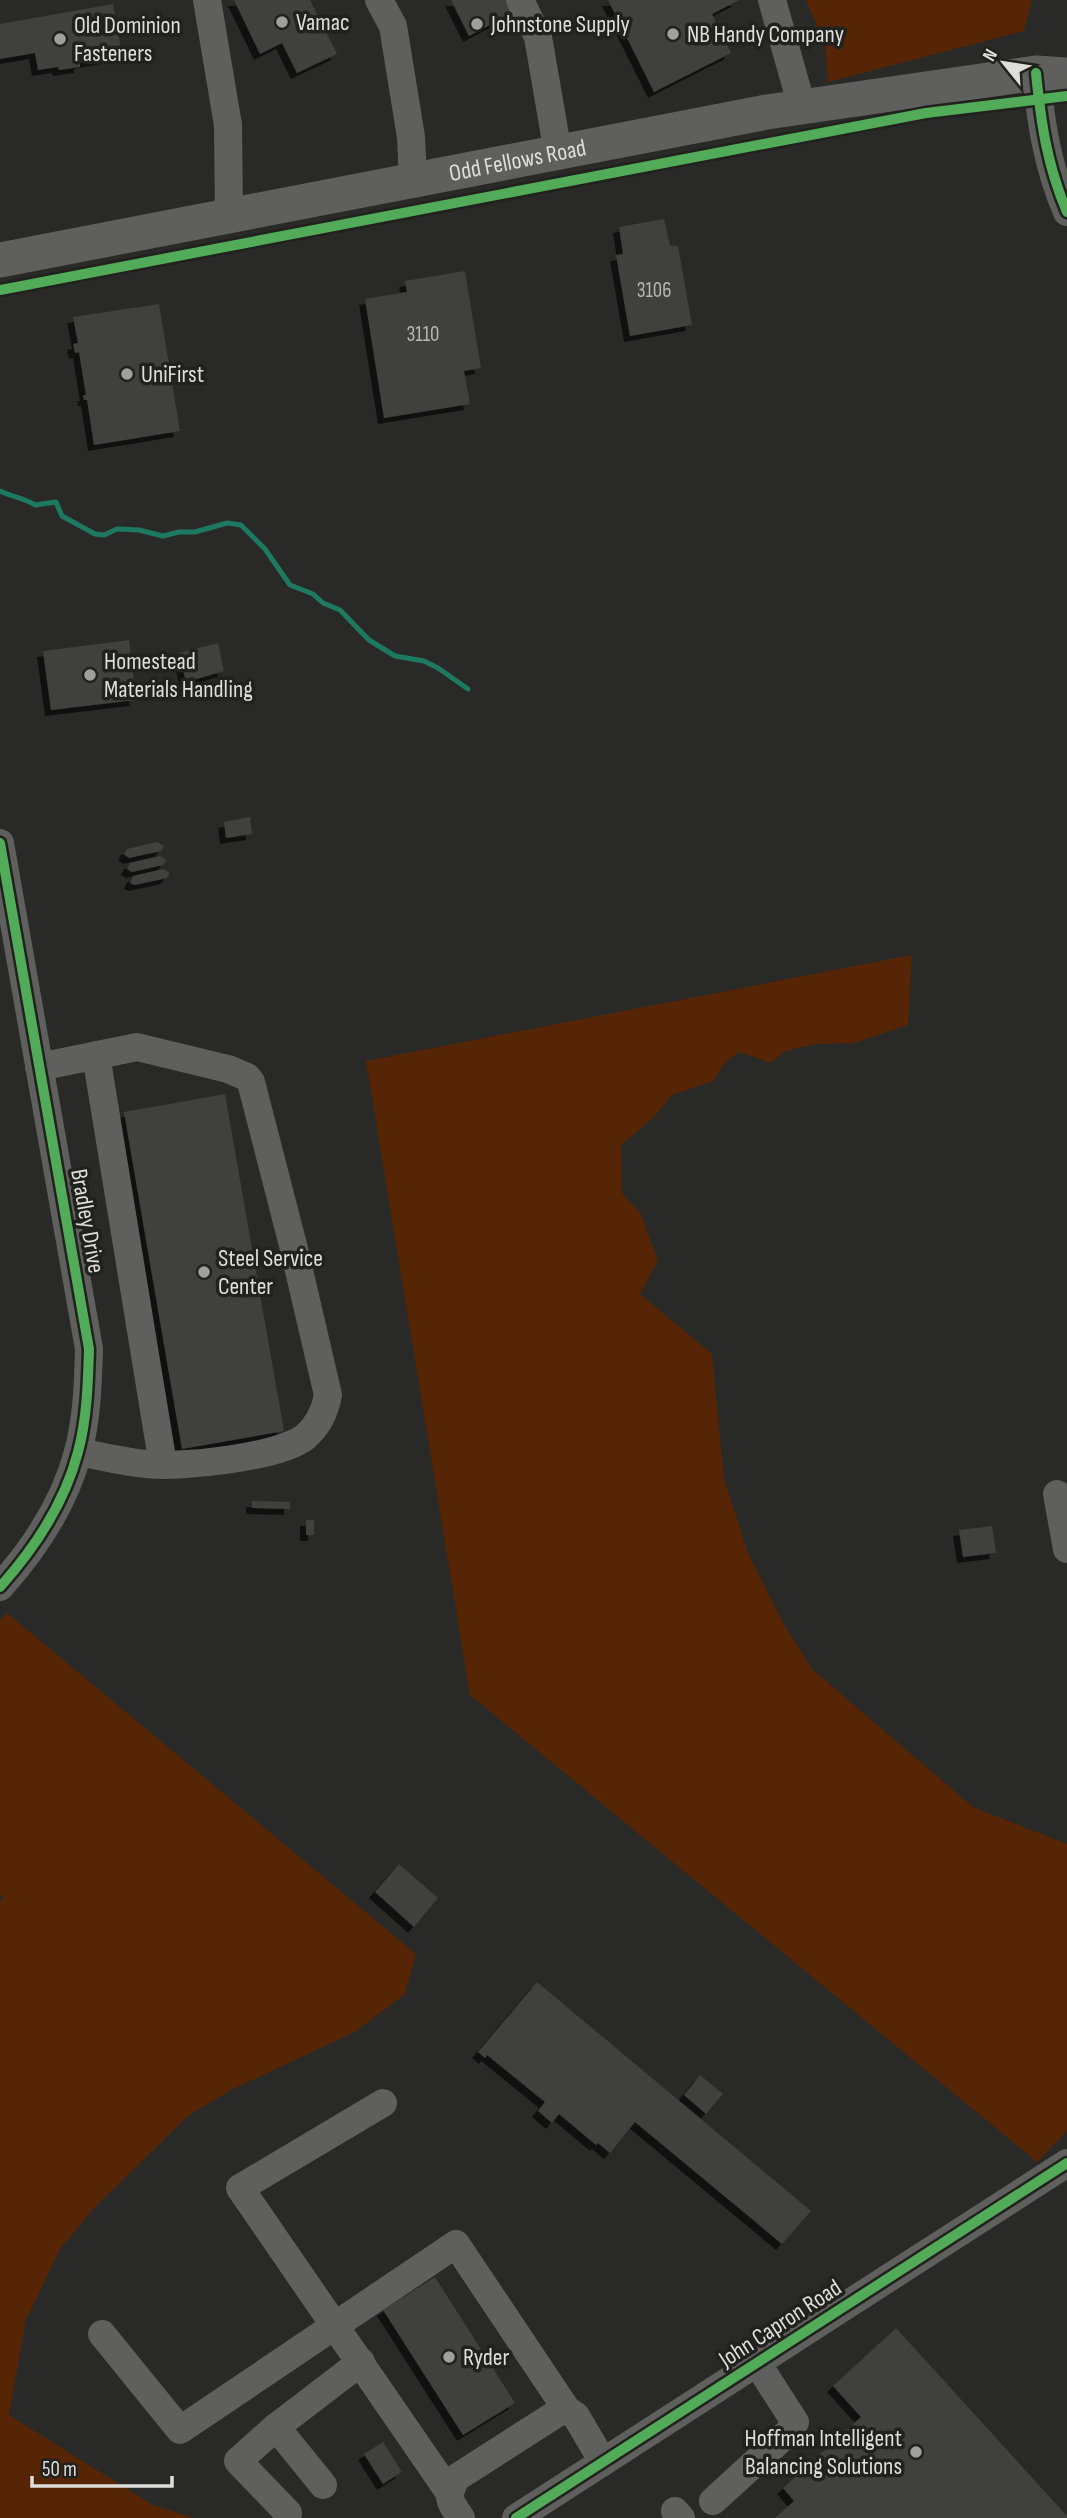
<svg xmlns="http://www.w3.org/2000/svg" width="1067" height="2518" viewBox="0 0 1067 2518" font-family="'Sofia Sans Condensed',sans-serif">
  <defs>
    <filter id="shadow"><feDropShadow dx="-6" dy="6" stdDeviation="0" flood-color="#0009"/></filter>
  </defs>
  <rect width="100%" height="100%" fill="#292928"/>
  <g fill="#552505">
    <path d="M806,0h226l-8,31 -196,51 -3,-37z"/>
    <path d="M912,955l-4,70 -54,18 -38,1 -31,7 -14,12 -32,-11 -14,11 -12,18 -41,14 -19,23 -32,27 1,48 19,21 17,47 -18,33 72,60 12,125 24,74 35,70 29,46 161,138 94,37v287l-30,31 -567,-467 -104,-634z"/>
    <path d="M7,1613l409,341 -11,40 -50,38 -124,58 -43,26 -94,92 -34,41 -34,71 -17,95 144,90 41,13h-194v-614l3,-8 -3,-2v-273z"/>
  </g>
  <g fill="none" stroke-linecap="round" stroke-linejoin="round">
    <path stroke="#1d7960" stroke-width="5" d="M0,491c12,6 24,7 35,14l21,-3 6,14 33,18 9,1 13,-6 22,1 24,6 16,-4h16l32,-9 14,2 24,24 25,36 23,9 10,9 17,7 29,30 26,16 29,5 14,7 30,21"/>
  </g>
  <g fill="#403f3e" filter="url(#shadow)">
    <path d="M234,0h76l27,54 -40,19 -15,-30 -22,11z"/>
    <path d="M451,0h58l6,12 -46,24z"/>
    <path d="M608,0h131l-27,14 19,39 -77,39z"/>
    <path d="M113,4l9,51 -42,8v4l-21,3 -1,-3 -20,3 -3,-17 -35,6v-35z"/>
    <path d="M664,219l6,27h8l14,79 -62,11 -14,-81 7,-1 -4,-27z"/>
    <path d="M465,271l16,97 -17,3 6,33 -86,14 -19,-119 42,-7 -2,-11z"/>
    <path d="M159,304l21,127 -86,14 -7,-45h-3l-1,-5h3l-7,-43 -4,1 -2,-9 5,-1 -5,-26z"/>
    <path d="M129,640l7,60 -85,10 -8,-59z"/>
    <path d="M218,643l6,28 -38,11 -7,-29z"/>
    <path d="M250,817l2,17 -26,4 -2,-16z"/>
    <path d="M157,842l7,4 -3,5 -32,7 -5,-4 3,-5z"/>
    <path d="M160,856l7,4 -4,5 -31,7 -5,-3 3,-6z"/>
    <path d="M163,869l7,4 -3,5 -32,7 -5,-2 3,-7z"/>
    <path d="M225,1094l59,337 -102,18 -58,-337z"/>
    <path d="M252,1501l38,1v7l-38,-1z"/>
    <rect x="306" y="1520" width="8" height="15"/>
    <path d="M992,1526l4,27 -33,4 -4,-27z"/>
    <path d="M399,1864l39,34 -24,29 -39,-35z"/>
    <path d="M537,1982l274,229 -29,33 -147,-122 -25,31 -12,-10 -2,2 -37,-31 -7,9 -14,-12 7,-9 -58,-47 -2,3 -7,-6z"/>
    <path d="M700,2075l23,19 -17,20 -22,-19z"/>
    <path d="M435,2277l80,126 -52,32 -80,-125z"/>
    <path d="M896,2328l171,188v2h-292l19,-17 -11,-13 78,-71 -28,-31z"/>
    <path d="M383,2442l19,30 -19,12 -19,-30z"/>
  </g>
  <g fill="none" stroke-linecap="round" stroke-linejoin="round">
    <g stroke="#5f5f5e" stroke-width="28">
      <path d="M207,0l21,125 1,92"/>
      <path d="M379,0l14,26 18,111 2,44"/>
      <path d="M520,0l18,37 20,116"/>
      <path d="M772,0l30,107"/>
      <path d="M1036,73c5,50 11,92 31,139"/>
      <path d="M0,843l89,506c-1,34 -2,70 -11,103 -13,50 -44,97 -78,135"/>
      <path d="M96,1055l67,410"/>
      <path d="M39,1067l98,-20 91,22 19,8 4,5 43,167 34,146c-3,16 -10,31 -23,42 -25,20 -124,31 -158,27 -23,-2 -46,-8 -69,-12"/>
      <path d="M1057,1494l10,55"/>
      <path d="M383,2103l-143,85 209,304"/>
      <path d="M102,2334l78,96 276,-186 111,166"/>
      <path d="M276,2427l-38,34 50,52"/>
      <path d="M323,2485l-47,-58 85,-65"/>
      <path d="M713,2501l79,-72 3,-7 -38,-59"/>
      <path d="M675,2511l6,7"/>
      <path d="M461,2518c-12,-18 -15,-20 -5,-40l103,-66 8,-2 9,6 27,46"/>
      <path d="M516,2518l551,-355"/>
    </g>
    <path stroke="#5f5f5e" stroke-width="35" id="s1" d="M0,260l767,-148 269,-39 31,2"/>
    <g stroke="#21211d" stroke-width="15">
      <g id="cycleway">
        <path d="M1036,73c5,50 11,92 31,139"/>
        <path d="M0,290l926,-177 141,-17"/>
        <path d="M0,843l89,506c-1,34 -2,70 -11,103 -13,50 -44,97 -78,135"/>
        <path d="M516,2518l551,-355"/>
      </g>
    </g>
    <use href="#cycleway" stroke="#51ab58" stroke-width="10"/>
  </g>
  <g fill="#9f9f9c" stroke="#21211d" stroke-width="2.5">
    <circle cx="282" cy="22" r="7"/>
    <circle cx="477" cy="24" r="7"/>
    <circle cx="673" cy="34" r="7"/>
    <circle cx="60" cy="39" r="7"/>
    <circle cx="127" cy="374" r="7"/>
    <circle cx="90" cy="675" r="7"/>
    <circle cx="204" cy="1272" r="7"/>
    <circle cx="449" cy="2357" r="7"/>
    <circle cx="916" cy="2452" r="7"/>
  </g>
  <g text-anchor="middle" stroke-width="7" stroke-linejoin="round" paint-order="stroke">
    <g font-size="21" fill="#b6b6b4">
      <text x="654" y="297">3106</text>
      <text x="423" y="341">3110</text>
    </g>
    <g font-size="24" fill="#dededb" stroke="#21211d" text-anchor="start">
      <text x="296" y="30">Vamac</text>
      <text x="491" y="32">Johnstone Supply</text>
      <text x="74" y="33">Old Dominion<tspan x="74" dy="28">Fasteners</tspan></text>
      <text x="687" y="42">NB Handy Company</text>
      <text x="141" y="382">UniFirst</text>
      <text x="104" y="669">Homestead<tspan x="104" dy="28">Materials Handling</tspan></text>
      <text x="218" y="1266">Steel Service<tspan x="218" dy="28">Center</tspan></text>
      <text x="463" y="2365">Ryder</text>
      <text x="902" y="2446" text-anchor="end">Hoffman Intelligent<tspan x="902" dy="28">Balancing Solutions</tspan></text>
    </g>
    <g font-size="24" fill="#dededb" stroke="#21211d">
      <text dy="8" stroke="none"><textPath href="#s1" startOffset="527">Odd Fellows Road</textPath></text>
      <text transform="translate(88 1221) rotate(80)" y="8">Bradley Drive</text>
      <text transform="translate(780 2323) rotate(-33)" y="8">John Capron Road</text>
    </g>
  </g>
  <g transform="translate(1004 63) rotate(300)" stroke="#21211d" stroke-width="5" paint-order="stroke">
  <path d="M0-5L12 26L0 18L-12 26Z" fill="#dededb"/>
  <text y="-10" font-size="19" font-weight="bold" text-anchor="middle" fill="#dededb">N</text>
  </g>
  <path d="M32 2476v10h140v-10" fill="none" stroke="#dededb" stroke-width="3.5"/>
  <text x="42" y="2476" font-size="21" fill="#dededb" stroke="#21211d" stroke-width="5" paint-order="stroke">50 m</text>
</svg>
